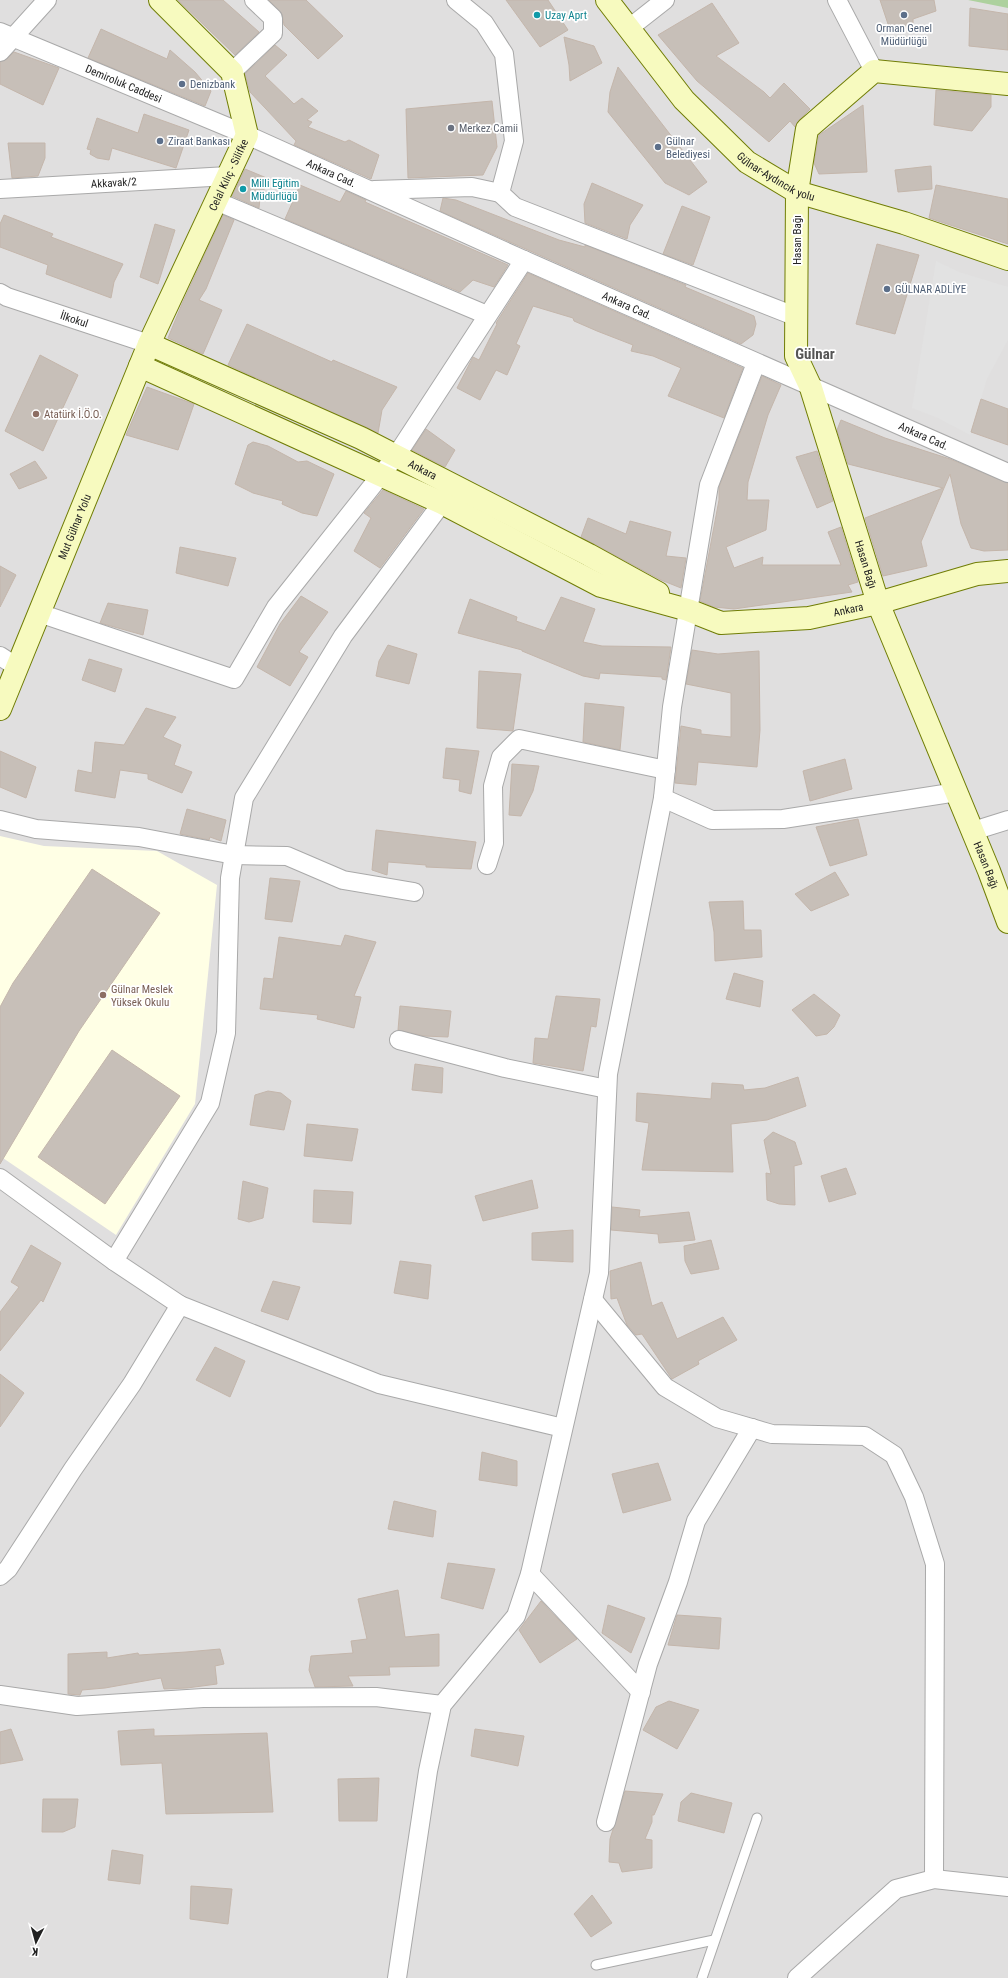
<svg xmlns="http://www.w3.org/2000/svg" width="1008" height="1978" viewBox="0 0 1008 1978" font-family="'Roboto Condensed',sans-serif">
  <rect width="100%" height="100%" fill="#f2efe9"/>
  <rect fill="#e0dfdf" x="0" y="0" width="1008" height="1978"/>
  <path fill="#ffffe5" d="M0,836l44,10 113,5 60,34 -22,219 -79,131 -116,-79z"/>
  <path fill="#add19e" d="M968,0h40v8z"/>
  <path fill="#e2e2e2" d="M936,261l23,11 49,15v53l-21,39 -17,56 -32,-17 -26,-10z"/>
  <g fill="#c7bfb8" stroke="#c4b6ab">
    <path d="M178,0h45l36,32 -24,23z"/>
    <path d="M269,0h37l37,36 -25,23 -34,-34 -2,-11z"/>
    <path d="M506,0h42l20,30 -28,17z"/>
    <path d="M880,0h54l2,11 -23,8v8l-23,3z"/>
    <path d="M712,3l27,40 -23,13 48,36 6,6 14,-15 26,26 -11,11 -4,7 -5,-6 -21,21 -72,-61 -39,-46z"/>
    <path d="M970,8l38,6v36l-39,-4z"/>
    <path d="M101,29l66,30 3,-9 25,22 16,19 -6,15 -117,-48z"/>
    <path d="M564,37l30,9 8,17 -32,18 -1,-16z"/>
    <path d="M275,45l12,10 -22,21 29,28 8,-6 16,13 -11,9 5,2 -4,5 37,15 4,-2 30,15 -8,24 -77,-34 2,-4 -46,-49 -5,-18z"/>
    <path d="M14,52l45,16 -16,37 -43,-21v-22l7,-3z"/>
    <path d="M618,67l89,115 -18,13 -24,-12 -57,-71 2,-20z"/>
    <path d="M936,90l55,5v12l-19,24 -38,-6z"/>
    <path d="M492,101l5,46 -14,28 -75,3 -2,-69z"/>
    <path d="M863,105l4,67 -48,2 -5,-11 5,-28z"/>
    <path d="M144,114l45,16 -13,38 -64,-20 -3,12 -12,-2 -7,-4 1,-4 -4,-1 10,-31 41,15z"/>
    <path d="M8,143h37v15l-7,18 -26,2z"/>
    <path d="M931,166l1,23 -34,3 -3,-22z"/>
    <path d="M245,169l24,10 -9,19 -1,10 -27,-12z"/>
    <path d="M592,183l51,22 -13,20 -3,14 -42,-16 -1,-19z"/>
    <path d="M300,185l40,17 6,-11 20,9 -1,2 143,63 -14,22 -21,-7 -13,12 -175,-73z"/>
    <path d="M936,185l72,14v45l-79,-26z"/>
    <path d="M443,198l13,2 103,40 26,7v-2l101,40 -1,2 69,29 2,8 -3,11 -12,9 -213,-94 -88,-39z"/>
    <path d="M682,206l28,11 -17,48 -30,-11z"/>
    <path d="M4,215l49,19 -2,3 72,27 -9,18 -3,16 -65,-24 2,-9 -48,-18v-23z"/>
    <path d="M223,215l11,5 -28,69 -7,11 23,10 -19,44 -35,-16 14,-34z"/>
    <path d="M155,224l20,6 -17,54 -18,-7z"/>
    <path d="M877,244l42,11 -24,79 -39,-10z"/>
    <path d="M528,273l215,95 -19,50 -56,-22 13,-28 -28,-12 -22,-5 2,-6 -36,-14 -23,-10 -1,-3 -40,-12 -17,38 4,2 -13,29 -11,-5 -16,30 -23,-12 16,-31 6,3 18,-36 -1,-1z"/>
    <path d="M247,324l85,38 1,-2 64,27 -15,23 -4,23 -150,-68z"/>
    <path d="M40,355l38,20 -35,76 -38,-20z"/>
    <path d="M762,376l19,9 -13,30 -20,67 -1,18h22l-3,30 -40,17 8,21 29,-11 -1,8h79l-13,-33 13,-5 17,55 -10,3 4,7 -118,17 -20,-2 -14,-6 19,-101v-13z"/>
    <path d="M147,387l47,17 -16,46 -52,-15z"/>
    <path d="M981,399l27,10v36l-37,-13z"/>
    <path d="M841,420l44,18 65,21 58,24v67l-24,1 -13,-3 -10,-24 -11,-50 -29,68 6,24 -44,10 -18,-58 78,-30 -95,-24 -11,-34z"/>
    <path d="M426,429l29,21 -10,17 -33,-17z"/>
    <path d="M253,442l15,4 30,16 9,-1 27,13 -17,42 -15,-3 -20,-9 1,-3 -30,-8 -18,-9 13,-39z"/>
    <path d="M817,451l16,50 -16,7 -21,-51z"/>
    <path d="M35,461l12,17 -28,11 -9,-15z"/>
    <path d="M383,490l41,19 -44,59 -26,-17 17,-33 -7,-5z"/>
    <path d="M588,518l38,16 4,-13 41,11 -5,24 20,2 -5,30 -20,-8 -80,-43z"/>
    <path d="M180,547l56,11 -8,28 -52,-13z"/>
    <path d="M0,566l16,9 -16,32z"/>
    <path d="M301,596l27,16 -29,40 9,5 -18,29 -33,-19 23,-43z"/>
    <path d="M561,597l34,12 -12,33 19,4 69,1 -5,33 -4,-1v-2l-62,-4 -1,6 -16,-3 -61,-25v-1l-64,-17 12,-34 47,18 -1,4 29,10z"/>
    <path d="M108,603l40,7 -5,25 -43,-12z"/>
    <path d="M388,645l29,9 -8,30 -33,-8 3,-15z"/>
    <path d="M692,650l26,4 41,-3 1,79 -3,37 -59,-5 -2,23 -21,-2 6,-57 20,4v4l30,3v-44l-45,-9z"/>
    <path d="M89,659l33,10 -7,23 -33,-12z"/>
    <path d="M479,671l42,3 -8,57 -36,-3z"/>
    <path d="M585,703l39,4 -4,43 -37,-8z"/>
    <path d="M146,708l30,9 -13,20 18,8 -7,20 18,7 -10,21 -34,-14v-5l-28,-4 -5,28 -40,-7 3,-21 14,3 3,-31 29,3z"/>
    <path d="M446,748l33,3 -8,43 -12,-3 1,-11 -17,-2z"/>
    <path d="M0,751l36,16 -10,31 -26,-11z"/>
    <path d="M845,759l7,30 -42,12 -7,-30z"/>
    <path d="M512,764l27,2 -6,25 -12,25 -12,-1z"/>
    <path d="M187,809l39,11 -5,21 -11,-4 -1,3 -29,-6z"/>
    <path d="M858,819l9,36 -37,11 -14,-39z"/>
    <path d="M376,830l100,12 -5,27 -45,-2v-2l-38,-3 -1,13 -15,-5z"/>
    <path d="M92,869l68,44 -81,118 -79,133v-157l13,-24z"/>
    <path d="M835,872l14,23 -38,16 -16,-17z"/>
    <path d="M270,878l30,3 -8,41 -27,-3z"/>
    <path d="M743,901l1,29h17l1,27 -47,4 -1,-29 -5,-30z"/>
    <path d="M345,935l31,7 -22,54 7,1 -7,31 -37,-9 1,-4 -58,-6 4,-31 9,1 6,-42 62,9z"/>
    <path d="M734,973l29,8 -3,26 -34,-8z"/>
    <path d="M814,994l26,21 -6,12 -7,7 -11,2 -24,-26z"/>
    <path d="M556,996l44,3 -4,28 -5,-1 -8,45 -50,-8 2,-25 13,1z"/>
    <path d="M400,1006l51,5 -3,26 -24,-1 -26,-6z"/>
    <path d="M112,1050l68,46 -75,108 -67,-47z"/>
    <path d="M415,1064l28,4 -1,25 -30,-3z"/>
    <path d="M798,1077l8,29 -39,14 -36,4 2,48 -91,-2 7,-47 -13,-2 1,-28 74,6 1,-16 31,2 1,5 21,-2z"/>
    <path d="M268,1091l13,2 10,8 -7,29 -34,-5 5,-30z"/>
    <path d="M307,1124l51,5 -6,32 -48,-5z"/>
    <path d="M773,1132l22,10 7,22 -8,2 1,39 -16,-1 -12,-4 -1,-27 5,1 -7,-34z"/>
    <path d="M846,1168l10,26 -27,8 -8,-26z"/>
    <path d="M532,1180l6,28 -55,13 -8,-25z"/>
    <path d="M243,1181l25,7 -5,30 -14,4 -11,-3z"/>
    <path d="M314,1190l39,2 -2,32 -38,-2z"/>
    <path d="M612,1207l28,3 -1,7 50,-5 6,28 -36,3 -1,-9 -47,-4z"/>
    <path d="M573,1230v32l-41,-2v-27z"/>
    <path d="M711,1240l8,29 -28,5 -6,-13 -1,-15z"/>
    <path d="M31,1245l30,18 -18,39 -2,-2 -41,51v-39l19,-25 -8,-5z"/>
    <path d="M400,1261l31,4 -3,34 -34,-6z"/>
    <path d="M641,1262l11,44 10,-4 15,37 46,-22 14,23 -39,21 1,3 -27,15 -30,-45 -6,1 -9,-10 -10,-27 -6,1 -1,-28z"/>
    <path d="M273,1281l27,6 -12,33 -27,-9z"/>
    <path d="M215,1347l30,14 -15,36 -34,-17z"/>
    <path d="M0,1374l24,19 -24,34z"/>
    <path d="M482,1452l35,9v25l-38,-6z"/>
    <path d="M658,1463l13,37 -48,13 -11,-39z"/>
    <path d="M394,1501l42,10 -3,26 -45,-8z"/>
    <path d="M448,1563l47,6 -12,40 -42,-11z"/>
    <path d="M398,1590l7,47 34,-3v32l-50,1 1,8 -42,1 5,10 -38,1 -6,-17 2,-14 42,-3 -2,-12 16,-2 -9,-40z"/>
    <path d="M541,1601l36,38 -37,24 -21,-33z"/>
    <path d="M608,1605l37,13 -14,35 -29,-20z"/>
    <path d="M677,1615l44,3 -2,31 -51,-4z"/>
    <path d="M220,1649l4,15 -9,2 2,18 -30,4 -23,1 -3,-11 -56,10 -23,2 -2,5 -12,-1v-40l39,-2v6l31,-5 1,2 47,-3z"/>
    <path d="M669,1701l30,9 -22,39 -34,-19 13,-23z"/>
    <path d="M11,1729l12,31 -23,4v-32z"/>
    <path d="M154,1729v7l113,-3 6,79 -107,2 -4,-51 -41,2 -3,-34z"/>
    <path d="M475,1729l49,7 -6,30 -47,-10z"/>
    <path d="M379,1778l-2,43h-38l-1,-42z"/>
    <path d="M625,1791l38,3 -9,21h-2v7l-7,17 7,1v28l-30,4 -3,-9 -10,-1 1,-23z"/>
    <path d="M691,1793l41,10 -8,30 -46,-12 3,-19z"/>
    <path d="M43,1799h35l-3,28 -12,5h-21z"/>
    <path d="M112,1850l31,5 -3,29 -32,-4z"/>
    <path d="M191,1886l41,3 -4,35 -38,-5z"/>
    <path d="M592,1895l20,28 -21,14 -17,-23z"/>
  </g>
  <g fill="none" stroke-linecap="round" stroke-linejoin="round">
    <g stroke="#a9a9a9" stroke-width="11">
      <g id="lane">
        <path d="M596,1965l118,-25"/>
        <path d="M702,1978l55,-160"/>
      </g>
    </g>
    <g stroke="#a9a9a9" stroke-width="20">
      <g id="street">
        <path d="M456,0l28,23 20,31 10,87 -14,52 15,14 282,110"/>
        <path d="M837,0l37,71"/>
        <path d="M628,29l37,-29"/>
        <path id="s1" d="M0,32l247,103 277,125 484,213"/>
        <path d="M0,52l47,-52"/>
        <path d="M232,72l41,-39v-15l-19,-18"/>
        <path id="s2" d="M0,189l228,-13"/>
        <path d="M374,190l98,-3 28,6"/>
        <path d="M216,201l271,114"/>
        <path id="s3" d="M0,293l7,4 142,47"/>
        <path d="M39,613l195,66 42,-72 120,-151 128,-196"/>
        <path d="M0,656l17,11"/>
        <path d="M663,798l49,22 71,-1 174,-27"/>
        <path d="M0,820l36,9 103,8 95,18 53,1 56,24 71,12"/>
        <path d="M973,831l35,-11"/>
        <path d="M487,865l7,-22 -1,-57 8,-29 18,-18 147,31"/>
        <path d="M399,1040l106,28 102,21"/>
        <path d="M0,1178l114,83 66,44 199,79 184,44"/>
        <path d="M114,1261l96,-158 16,-70 4,-155 14,-80 99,-162 99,-133 10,-7"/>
        <path d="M593,1300l72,87 52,31 55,16 93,2 29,19 20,42 21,67 -1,315"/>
        <path d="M530,1574l111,118"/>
        <path d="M0,1576l8,-7 65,-100 59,-85 48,-79"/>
        <path d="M0,1695l77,11 126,-8 173,-1 66,8"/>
        <path d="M606,1822l42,-158 30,-82 18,-61 56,-93"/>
        <path d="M397,1978l31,-207 14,-66 74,-89 14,-42 69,-301 9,-199 55,-276 9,-91 37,-222 47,-122"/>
        <path d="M797,1978l99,-89 38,-10 74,8"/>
      </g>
    </g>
    <g stroke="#707d05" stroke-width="24">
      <g id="secondary">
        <path id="s4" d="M607,0l77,100 63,62 50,30 107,31 104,36"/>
        <path id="s5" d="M1008,84l-134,-13 -67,58 -10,63 -1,164 15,32 67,215 111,268 19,51"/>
        <path id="s6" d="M149,344l212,94 228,117 69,38"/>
        <path id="s7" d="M140,366l302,137 159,83 87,24 33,13 88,-5 69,-15 99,-29 31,-3"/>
        <path id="s8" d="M0,709l149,-365 98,-209 -15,-63 -72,-72"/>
      </g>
    </g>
    <use href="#lane" stroke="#fff" stroke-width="9"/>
    <use href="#street" stroke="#fff" stroke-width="18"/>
    <use href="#secondary" stroke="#f7fabf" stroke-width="22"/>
  </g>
  <g fill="#0f9aa8" stroke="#fff" stroke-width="1.5">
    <circle cx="537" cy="15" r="4"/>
    <circle cx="243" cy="189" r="4"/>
  </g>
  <g fill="#5c6f8a" stroke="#fff" stroke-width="1.5">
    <circle cx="904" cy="15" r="4"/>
    <circle cx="182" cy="84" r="4"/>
    <circle cx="160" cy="141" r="4"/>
    <circle cx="658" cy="147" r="4"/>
    <circle cx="887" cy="289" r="4"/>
  </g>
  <circle fill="#6b7280" stroke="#fff" stroke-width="1.5" cx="451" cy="128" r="4"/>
  <g fill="#8d6e63" stroke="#fff" stroke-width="1.5">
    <circle cx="36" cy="414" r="4"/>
    <circle cx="103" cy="995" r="4"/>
  </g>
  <g text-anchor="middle" stroke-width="3.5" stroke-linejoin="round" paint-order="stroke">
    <g font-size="11" fill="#0d838f" stroke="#fff" text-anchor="start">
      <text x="545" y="19">Uzay Aprt</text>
      <text x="251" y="187">Milli Eğitim<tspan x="251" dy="13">Müdürlüğü</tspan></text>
    </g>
    <g font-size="11" fill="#4e5e75" stroke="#fff" text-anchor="start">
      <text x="904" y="32" text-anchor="middle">Orman Genel<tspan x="904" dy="13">Müdürlüğü</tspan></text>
      <text x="190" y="88">Denizbank</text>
      <text x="168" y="145">Ziraat Bankası</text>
      <text x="666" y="145">Gülnar<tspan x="666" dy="13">Belediyesi</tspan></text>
      <text x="895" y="293">GÜLNAR ADLİYE</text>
    </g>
    <g font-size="11" fill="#222" stroke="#fff">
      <text dy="4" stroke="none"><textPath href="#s1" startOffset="134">Demiroluk Caddesi</textPath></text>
      <text dy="4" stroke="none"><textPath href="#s1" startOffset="360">Ankara Cad.</textPath></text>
      <text dy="4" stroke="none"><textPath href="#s4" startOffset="247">Gülnar-Aydıncık yolu</textPath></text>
      <text dy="4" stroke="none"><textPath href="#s8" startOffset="581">Celal Kılıç - Silifke</textPath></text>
      <text dy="4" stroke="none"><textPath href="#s2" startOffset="114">Akkavak/2</textPath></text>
      <text transform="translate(797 240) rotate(-90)" y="4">Hasan Bağı</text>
      <text dy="4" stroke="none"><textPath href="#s1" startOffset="684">Ankara Cad.</textPath></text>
      <text dy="4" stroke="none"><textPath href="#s3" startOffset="79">İlkokul</textPath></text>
      <text dy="4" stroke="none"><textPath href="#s1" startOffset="1008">Ankara Cad.</textPath></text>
      <text dy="4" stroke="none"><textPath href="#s6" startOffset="301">Ankara</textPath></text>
      <text dy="4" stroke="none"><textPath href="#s8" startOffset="197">Mut Gülnar Yolu</textPath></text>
      <text dy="4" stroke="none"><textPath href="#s5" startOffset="671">Hasan Bağı</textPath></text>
      <text dy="4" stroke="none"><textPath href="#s7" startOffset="765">Ankara</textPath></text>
      <text dy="4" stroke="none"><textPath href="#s5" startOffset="995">Hasan Bağı</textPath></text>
    </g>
    <g font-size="11" fill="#5b616d" stroke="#fff" text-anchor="start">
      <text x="459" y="132">Merkez Camii</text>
    </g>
    <g font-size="11" fill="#785e54" stroke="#fff" text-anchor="start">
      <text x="44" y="418">Atatürk İ.Ö.O.</text>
      <text x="111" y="993">Gülnar Meslek<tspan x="111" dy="13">Yüksek Okulu</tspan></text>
    </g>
    <g font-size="15" font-weight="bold" fill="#555" stroke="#fff">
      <text x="815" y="359">Gülnar</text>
    </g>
  </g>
  <g transform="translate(36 1942) rotate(186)" stroke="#ffffff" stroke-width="3" paint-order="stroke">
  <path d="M0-3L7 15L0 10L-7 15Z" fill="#222222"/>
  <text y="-6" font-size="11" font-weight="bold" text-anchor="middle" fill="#222222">K</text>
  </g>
</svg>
